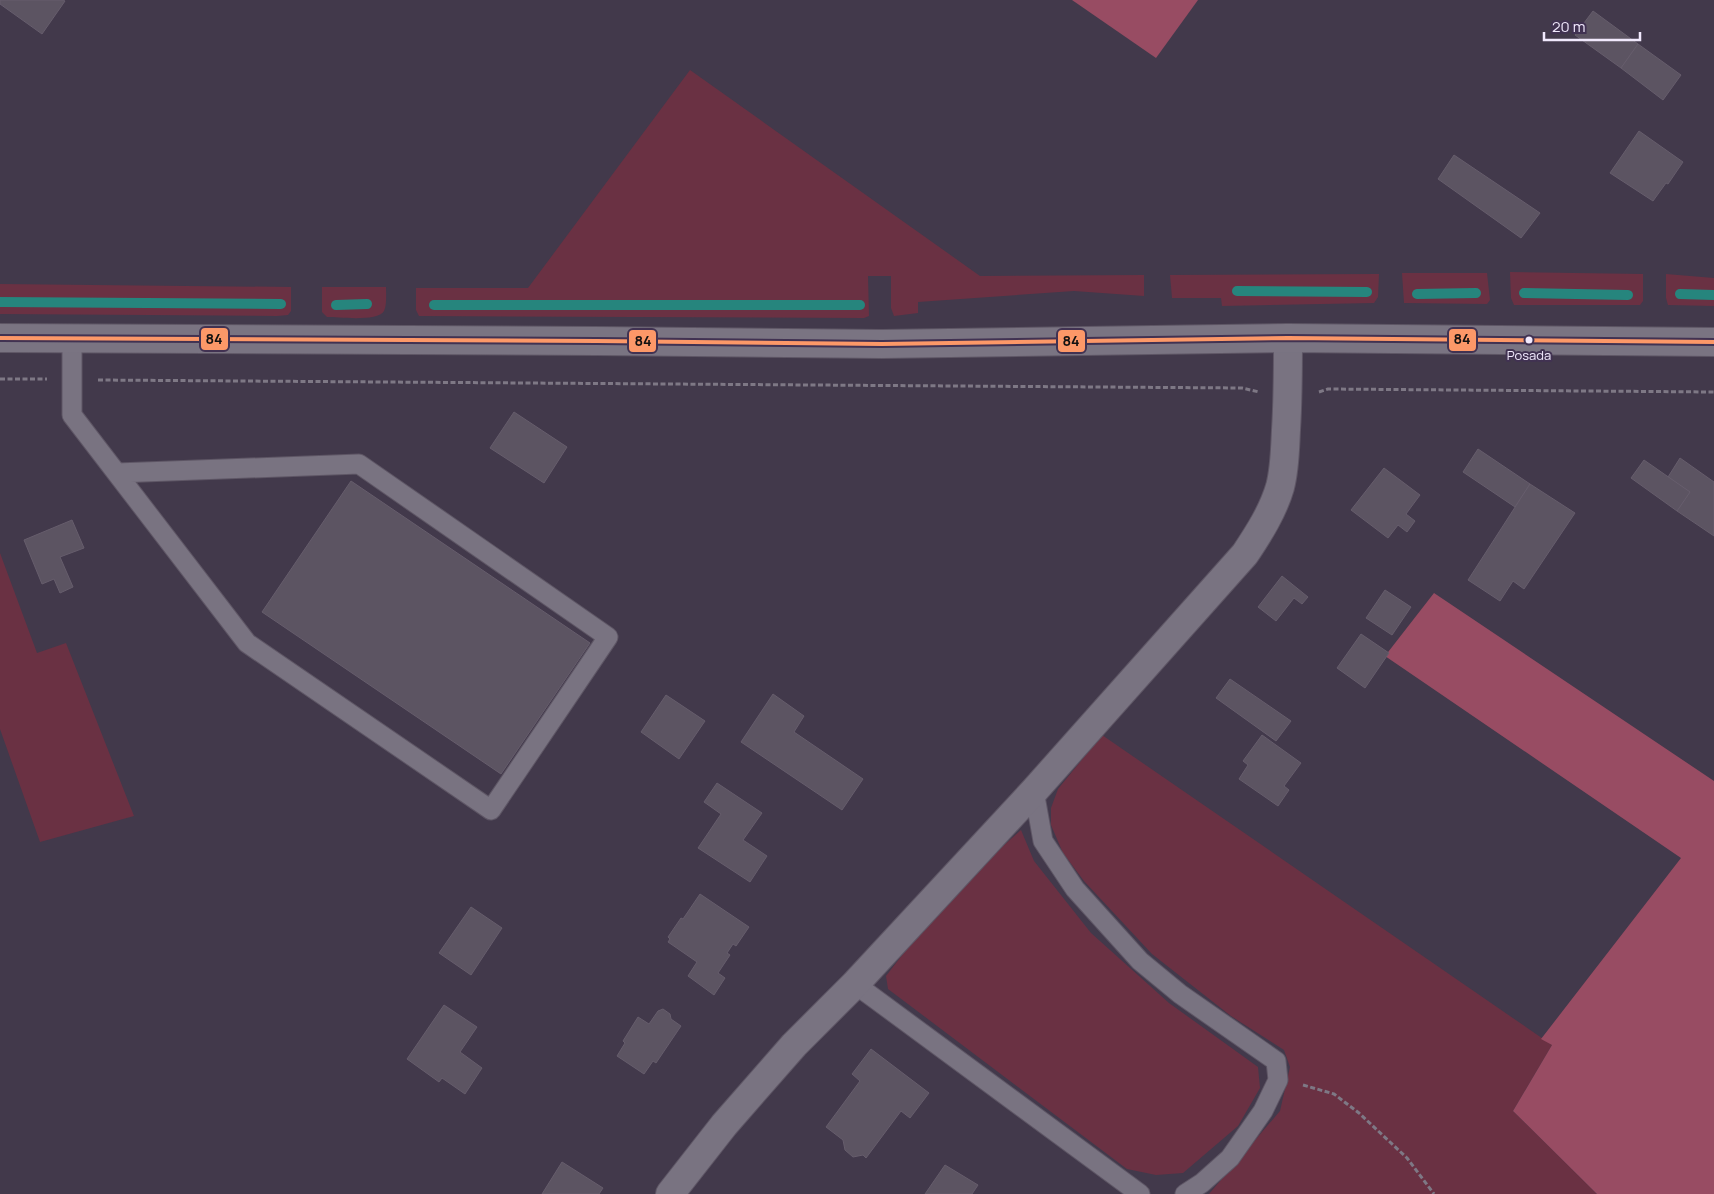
<svg xmlns="http://www.w3.org/2000/svg" width="1714" height="1194" viewBox="0 0 1714 1194" font-family="Manrope,sans-serif">
  <rect width="100%" height="100%" fill="#42394b"/>
  <g fill="#6a3143">
    <path d="M690,70l290,206 164,-1v21l-70,-5 -156,11v11l-24,3 -3,-8v-32h-23l1,40 -5,2 -445,-2 -3,-6v-22h112z"/>
    <path d="M1510,272l133,2v27l-3,4h-126l-3,-7z"/>
    <path d="M1402,273h85l3,27 -3,4 -83,-1z"/>
    <path d="M1379,274l-1,23 -4,6 -152,3 -1,-8h-49l-2,-23z"/>
    <path d="M1666,274l48,4v28l-46,-1 -2,-7z"/>
    <path d="M0,284l291,3v24l-3,4 -11,1 -277,-2z"/>
    <path d="M322,287h64c0,7 1,18 -2,24 -6,11 -45,6 -57,6l-5,-5z"/>
    <path d="M0,553l37,100 29,-10 68,173 -94,26 -40,-113z"/>
    <path d="M1102,735l450,310 -39,66 84,83h-388l71,-83 10,-44 -6,-17 -53,-34 -79,-62 -68,-73 -21,-28 -12,-28v-17l7,-19z"/>
    <path d="M1021,830l13,31 57,72 78,70 89,64 2,21 -22,38 -55,47 -27,2 -29,-6 -239,-180 -2,-13 27,-35 90,-95z"/>
  </g>
  <g fill="#984c63">
    <path d="M1072,0h126l-42,58z"/>
    <path d="M1434,593l280,188v413h-117l-84,-83 39,-66 -11,-6 140,-181 -296,-202z"/>
  </g>
  <g fill="none" stroke-linecap="round" stroke-linejoin="round">
    <g stroke="#26857d" stroke-width="10">
      <path d="M1237,291l130,1"/>
      <path d="M1524,293l104,2"/>
      <path d="M1417,294l59,-1"/>
      <path d="M1680,294l34,1"/>
      <path d="M0,302l281,2"/>
      <path d="M336,305l31,-1"/>
      <path d="M434,305h426"/>
    </g>
  </g>
  <g fill="#5c5462" stroke="#665d6c">
    <path d="M0,0h63l2,1 -23,33 -42,-30z"/>
    <path d="M1593,11l45,33 -17,24 -46,-33z"/>
    <path d="M1638,44l43,31 -18,25 -42,-32z"/>
    <path d="M1639,131l44,31 -15,22 -2,-1 -13,18 -43,-28z"/>
    <path d="M1454,155l86,58 -19,25 -83,-59z"/>
    <path d="M514,412l53,35 -23,36 -54,-35z"/>
    <path d="M1478,449l52,35 -15,23 -52,-35z"/>
    <path d="M1680,458l34,24v54l-37,-25 13,-19 -22,-15z"/>
    <path d="M1644,460l46,32 -13,19 -46,-33z"/>
    <path d="M1384,468l36,27 -14,19 9,7 -8,11 -9,-7 -10,13 -37,-28z"/>
    <path d="M351,481l239,162 -89,131 -239,-162z"/>
    <path d="M1530,484l45,29 -51,76 -11,-8 -13,20 -32,-21z"/>
    <path d="M72,520l12,28 -24,9 13,30 -13,6 -6,-14 -12,5 -18,-44z"/>
    <path d="M1282,576l26,21 -6,7 -8,-6 -18,23 -18,-14z"/>
    <path d="M1385,590l26,17 -19,28 -26,-17z"/>
    <path d="M1361,634l28,19 -24,35 -28,-20z"/>
    <path d="M1230,679l61,42 -15,20 -60,-43z"/>
    <path d="M773,694l31,22 -10,16 69,47 -21,31 -101,-68z"/>
    <path d="M666,695l39,26 -26,38 -38,-27z"/>
    <path d="M1262,735l39,28 -17,23 5,4 -11,16 -39,-27 9,-14 -5,-4z"/>
    <path d="M717,783l45,30 -19,27 24,16 -17,26 -52,-34 23,-34 -17,-12z"/>
    <path d="M700,894l49,33 -13,19 -3,-2 -6,9 3,2 -12,18 7,5 -11,17 -26,-19 9,-14 -29,-20 2,-3 -2,-2 13,-19 2,1z"/>
    <path d="M471,907l31,21 -31,47 -32,-22z"/>
    <path d="M444,1005l33,22 -17,25 22,16 -17,26 -23,-16 -3,4 -32,-23z"/>
    <path d="M663,1009l7,5 1,5 10,7 -25,37 -3,-2 -9,13 -27,-18 8,-13 -2,-2 15,-24 11,7 9,-13z"/>
    <path d="M871,1049l58,44 -19,25 -9,-7 -35,47 -3,-3 -10,2 -8,-7 -2,-10 -17,-13 34,-46 -8,-7z"/>
    <path d="M562,1162l41,26 -4,6h-57z"/>
    <path d="M945,1165l33,20 -6,9h-47z"/>
  </g>
  <g fill="none" stroke-linecap="round" stroke-linejoin="round">
    <g stroke="#5e5665" stroke-width="21">
      <g id="lane">
        <path d="M72,338v77l175,228 244,167 117,-173 -249,-173 -242,9"/>
        <path d="M1034,791l9,50 32,48 65,72 40,33 96,67 2,19 -15,31 -33,47 -28,25 -17,11"/>
        <path d="M855,984l285,210"/>
      </g>
    </g>
    <g stroke="#5e5665" stroke-width="30">
      <path id="street" d="M670,1194l54,-69 70,-80 61,-61 179,-193 211,-237c14,-21 28,-43 35,-67 5,-19 5,-38 6,-57 2,-31 2,-61 2,-92"/>
    </g>
    <g stroke="#5e5665" stroke-width="30">
      <path id="secondary" d="M0,338l597,3 285,3 406,-6 426,4"/>
    </g>
    <g stroke="#7e7885" stroke-width="3" stroke-dasharray="5 2.5" stroke-linecap="butt">
      <path d="M0,379h47"/>
      <path d="M98,380l1144,8 17,4"/>
      <path d="M1319,392l9,-3 386,3"/>
      <path d="M1303,1085l31,9 25,19 48,45 27,36"/>
    </g>
    <use href="#lane" stroke="#797381" stroke-width="19"/>
    <use href="#street" stroke="#797381" stroke-width="28"/>
    <use href="#secondary" stroke="#7a7482" stroke-width="28"/>
    <g stroke="#413252" stroke-width="8">
      <path id="bus-1" d="M0,338l597,3 285,3 406,-6 426,4"/>
    </g>
    <use href="#bus-1" stroke="#fc9868" stroke-width="4"/>
  </g>
  <circle fill="#f1e9fd" stroke="#413252" stroke-width="2" cx="1529" cy="340" r="4.5"/>
  <g text-anchor="middle" stroke-width="4" stroke-linejoin="round" paint-order="stroke">
    <g font-size="13" fill="#f1e9fd" stroke="#413252">
      <text x="1529" y="360">Posada</text>
    </g>
  </g>
  <g stroke="#413252" stroke-width="2">
    <rect x="200" y="327" width="29" height="24" rx="5" fill="#fc9868"/>
    <rect x="1448" y="328" width="29" height="24" rx="5" fill="#fc9868"/>
    <rect x="1057" y="329" width="29" height="24" rx="5" fill="#fc9868"/>
    <rect x="628" y="329" width="29" height="24" rx="5" fill="#fc9868"/>
  </g>
  <g font-size="14" text-anchor="middle" font-weight="bold" fill="#111">
    <text x="214" y="344">84</text>
    <text x="1462" y="344">84</text>
    <text x="1071" y="346">84</text>
    <text x="643" y="346">84</text>
  </g>
  <path d="M1544 32v8h96v-8" fill="none" stroke="#f1e9fd" stroke-width="2.5"/>
  <text x="1552" y="32" font-size="15" fill="#f1e9fd" stroke="#413252" stroke-width="4" paint-order="stroke">20 m</text>
</svg>
